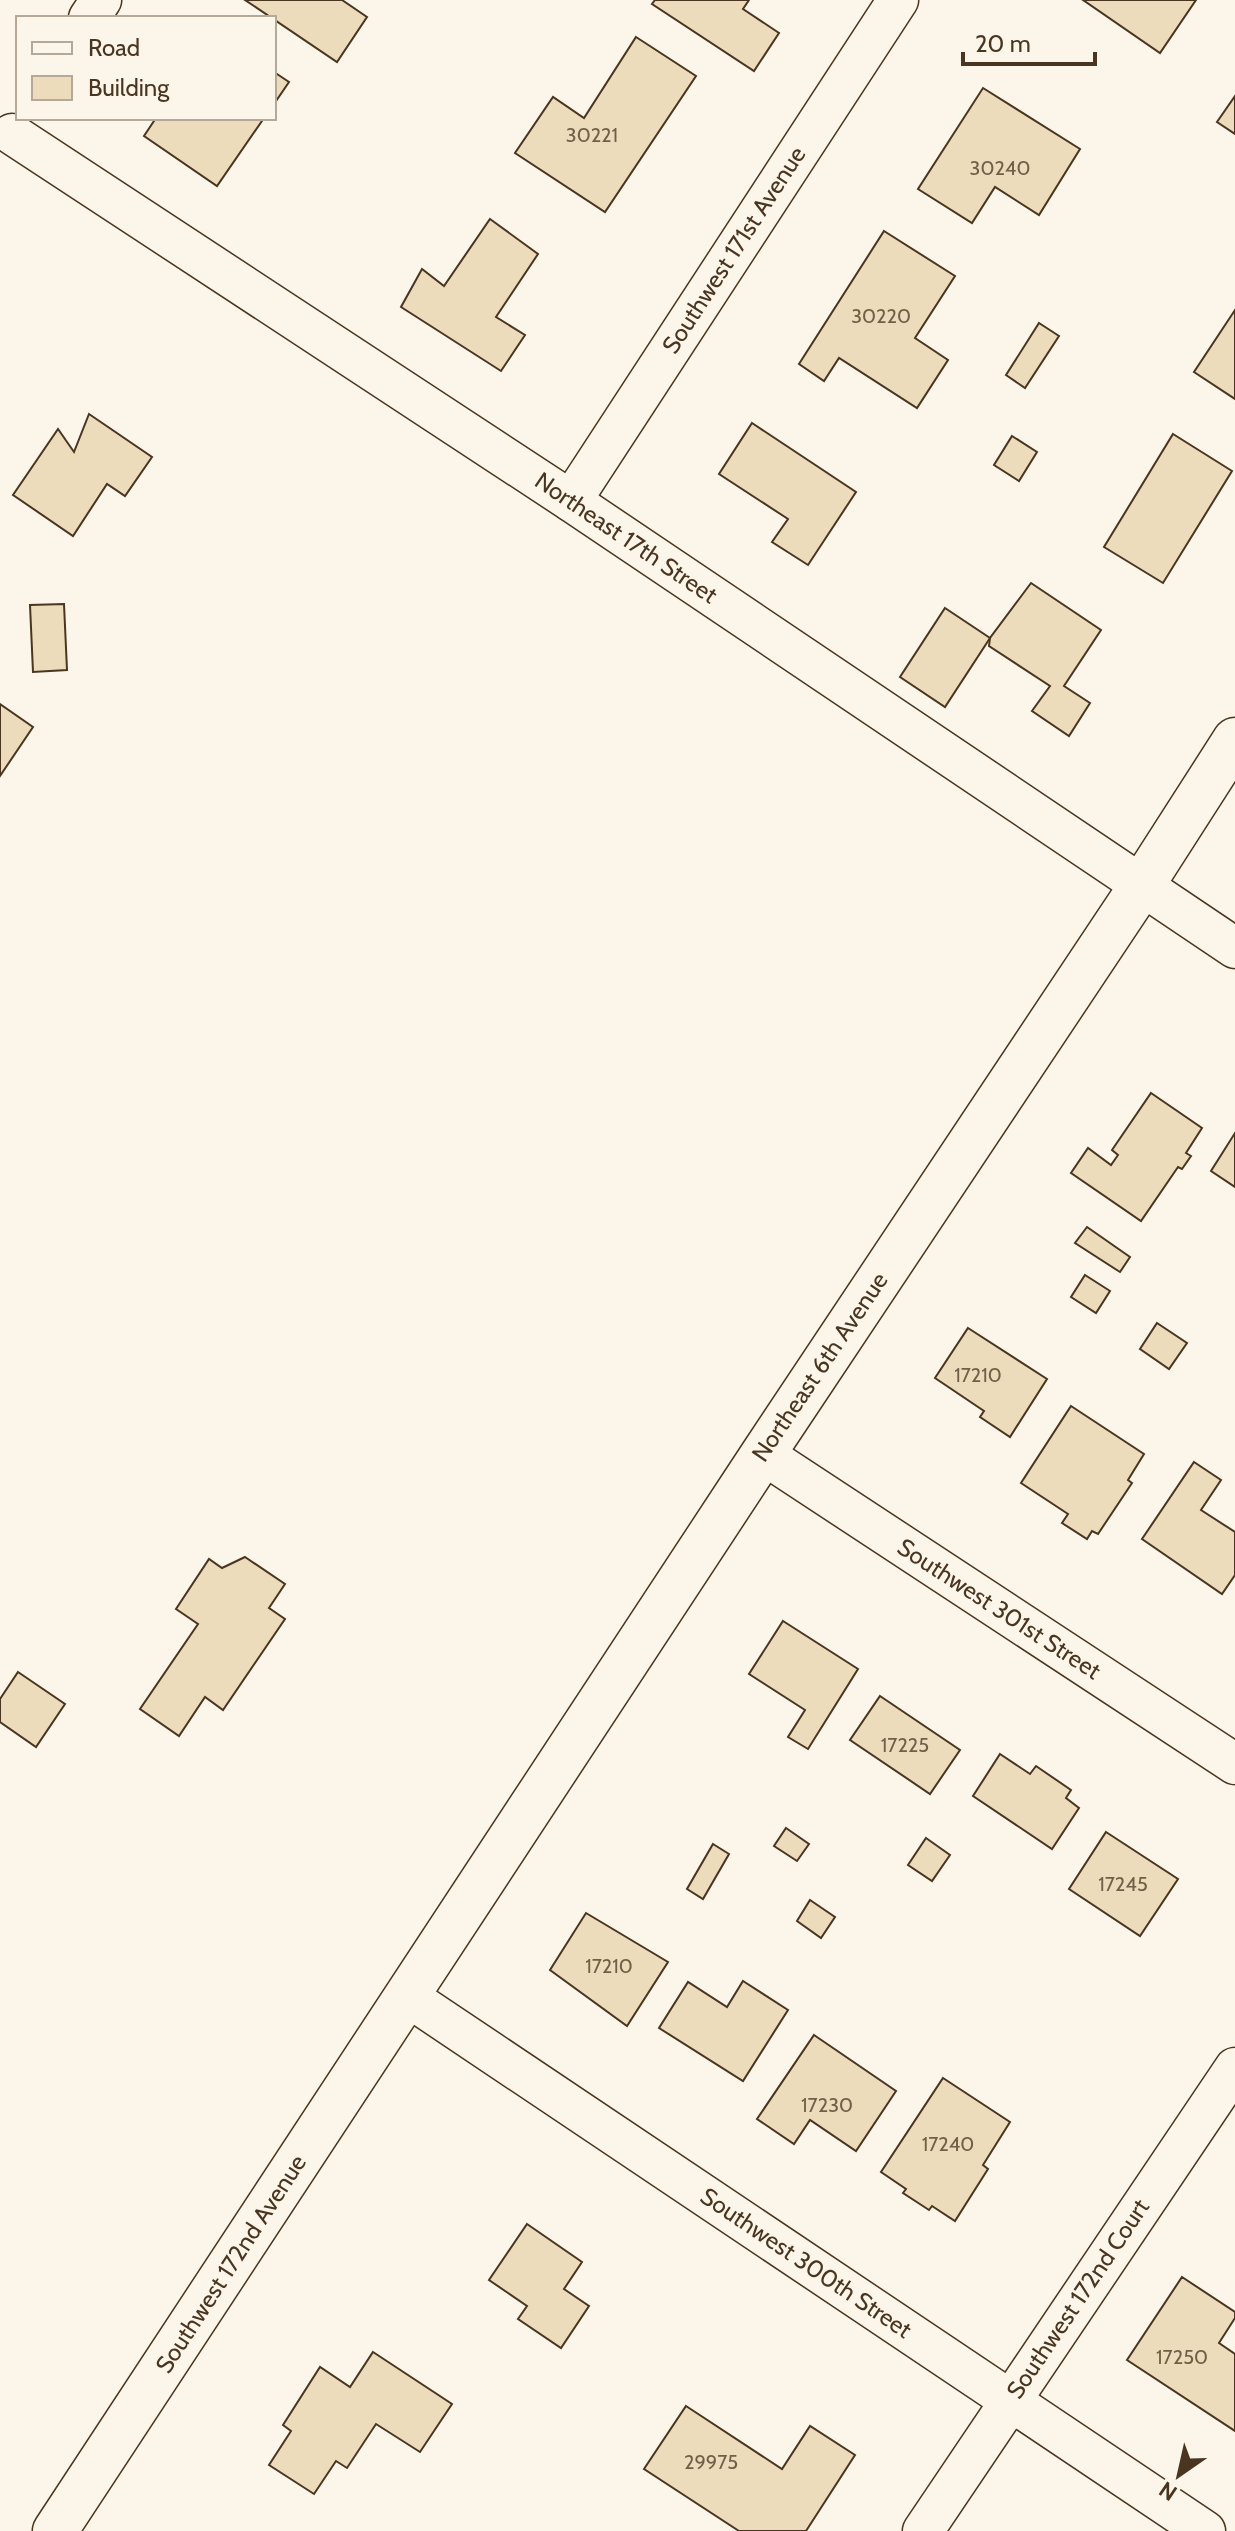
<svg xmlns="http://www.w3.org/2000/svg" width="1235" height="2531" viewBox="0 0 1235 2531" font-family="Cabin,sans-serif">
  <rect width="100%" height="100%" fill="#fbf6e9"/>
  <g fill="#ecdcbc" stroke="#4a3520" stroke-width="2">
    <path d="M245,0h97l25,17 -30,45z"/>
    <path d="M655,0h94l-6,9 36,24 -25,38 -102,-67z"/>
    <path d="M1083,0h113l-36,53z"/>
    <path d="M636,37l60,39 -91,136 -90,-59 38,-56 31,21z"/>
    <path d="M274,72l15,10 -15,22z"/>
    <path d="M983,88l97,61 -41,66 -44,-28 -23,36 -54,-34z"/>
    <path d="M1235,96v38l-18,-12z"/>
    <path d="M156,118h108l-47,68 -73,-50z"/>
    <path d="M490,219l48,35 -42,63 29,18 -24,36 -100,-64 21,-38 22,17z"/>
    <path d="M884,231l71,45 -40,62 33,22 -31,48 -78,-50 -15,23 -25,-17z"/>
    <path d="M1235,310v89l-41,-27z"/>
    <path d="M1039,323l20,13 -34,52 -19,-13z"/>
    <path d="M89,414l63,43 -27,39 -18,-12 -34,52 -60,-41 45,-66 16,23z"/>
    <path d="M752,423l104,69 -48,73 -36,-23 16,-23 -69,-45z"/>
    <path d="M1173,434l59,37 -69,112 -59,-36z"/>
    <path d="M1012,436l25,16 -18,29 -25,-16z"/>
    <path d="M1031,583l70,47 -37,56 26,17 -21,33 -37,-25 18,-25 -61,-40 1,-8z"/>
    <path d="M64,604l3,66 -34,2 -3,-67z"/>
    <path d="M945,608l45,30 -45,69 -45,-30z"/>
    <path d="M0,704l33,23 -33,49z"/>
    <path d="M1151,1093l51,35 -16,25 5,3 -9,13 -4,-2 -37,54 -70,-48 17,-25 23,17 7,-10 -6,-5z"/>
    <path d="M1235,1133v54l-24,-16z"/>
    <path d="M1087,1227l43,30 -10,15 -45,-29z"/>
    <path d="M1085,1275l25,16 -14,22 -25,-16z"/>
    <path d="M1157,1323l30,20 -18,26 -29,-20z"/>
    <path d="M968,1328l79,51 -37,58 -30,-20 4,-6 -49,-33z"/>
    <path d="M1071,1406l73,48 -16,26 4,3 -34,51 -6,-3 -5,8 -25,-16 6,-9 -47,-31z"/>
    <path d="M1194,1462l27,18 -20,30 34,22v43l-13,19 -80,-55z"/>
    <path d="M245,1557l40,27 -16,24 16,11 -62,91 -18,-13 -26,39 -39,-27 58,-85 -22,-15 33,-50 13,9z"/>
    <path d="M783,1621l75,48 -50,80 -20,-12 17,-27 -56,-36z"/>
    <path d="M18,1672l47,32 -29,43 -36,-25v-23z"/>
    <path d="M880,1696l80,54 -30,44 -80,-54z"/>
    <path d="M1000,1754l30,20 6,-8 35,24 -5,8 13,10 -27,41 -79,-53z"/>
    <path d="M786,1828l23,16 -12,17 -23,-15z"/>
    <path d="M1106,1832l72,47 -38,57 -71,-47z"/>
    <path d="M926,1838l24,17 -18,26 -24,-16z"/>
    <path d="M713,1844l16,10 -26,45 -16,-10z"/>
    <path d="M810,1900l25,17 -14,21 -24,-17z"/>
    <path d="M586,1913l82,49 -41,64 -77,-56z"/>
    <path d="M743,1981l45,29 -45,71 -84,-53 29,-46 39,25z"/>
    <path d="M814,2035l82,56 -40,60 -46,-31 -16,24 -37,-25z"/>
    <path d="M943,2078l67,44 -27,43 5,4 -33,52 -23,-15 -3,4 -26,-17 3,-4 -25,-17z"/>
    <path d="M527,2224l55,38 -18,27 25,17 -28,42 -43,-29 9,-13 -38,-26z"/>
    <path d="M1182,2277l53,35v6l-16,25 16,11v77l-108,-71z"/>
    <path d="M373,2352l79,52 -32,48 -44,-28 -29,44 -11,-7 -22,33 -45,-29 22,-34 -8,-6 37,-58 30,20z"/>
    <path d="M686,2406l96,63 28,-43 45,29 -49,76h-67l-95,-62z"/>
  </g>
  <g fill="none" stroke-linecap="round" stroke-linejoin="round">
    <g stroke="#4a3520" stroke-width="43">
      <g id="street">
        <path d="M89,18l12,-18"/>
        <path d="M12,134l559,367 664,447"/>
        <path d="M571,501l327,-501"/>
        <path d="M763,1454l472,310"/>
        <path d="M407,1996l798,535"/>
        <path d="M923,2531l312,-463"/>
      </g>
    </g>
    <g stroke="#4a3520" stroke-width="47">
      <path id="secondary" d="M55,2531l708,-1077 379,-569 93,-145"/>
    </g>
    <use href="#street" stroke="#fbf6e9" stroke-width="40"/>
    <use href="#secondary" stroke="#fbf6e9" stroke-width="44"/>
  </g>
  <g text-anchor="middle" stroke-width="6" stroke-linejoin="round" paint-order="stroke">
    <g font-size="20" fill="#725f47">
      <text x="592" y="142">30221</text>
      <text x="1000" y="175">30240</text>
      <text x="881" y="323">30220</text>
      <text x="978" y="1382">17210</text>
      <text x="905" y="1752">17225</text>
      <text x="1123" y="1891">17245</text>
      <text x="609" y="1973">17210</text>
      <text x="827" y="2112">17230</text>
      <text x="948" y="2151">17240</text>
      <text x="1182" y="2364">17250</text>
      <text x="711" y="2469">29975</text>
    </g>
    <g font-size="24" fill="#4a3520" stroke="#fbf6e9">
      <text transform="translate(734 250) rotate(-57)" y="8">Southwest 171st Avenue</text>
      <text transform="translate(626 538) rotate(34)" y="8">Northeast 17th Street</text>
      <text transform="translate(820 1367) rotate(-56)" y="8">Northeast 6th Avenue</text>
      <text transform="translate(999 1609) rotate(33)" y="8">Southwest 301st Street</text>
      <text transform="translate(806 2263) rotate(34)" y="8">Southwest 300th Street</text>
      <text transform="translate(231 2264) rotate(-57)" y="8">Southwest 172nd Avenue</text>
      <text transform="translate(1078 2299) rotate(-56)" y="8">Southwest 172nd Court</text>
    </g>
  </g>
  <rect x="16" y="16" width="260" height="104" fill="#fbf6e9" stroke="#b4a999" stroke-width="2"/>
  <rect x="32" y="42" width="40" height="12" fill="#fbf6e9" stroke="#b4a999" stroke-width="2"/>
  <text x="88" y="56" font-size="24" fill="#4a3520">Road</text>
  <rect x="32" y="76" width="40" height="24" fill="#ecdcbc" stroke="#b4a999" stroke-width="2"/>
  <text x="88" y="96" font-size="24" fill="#4a3520">Building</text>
  <g transform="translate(1179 2475) rotate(214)" stroke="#fbf6e9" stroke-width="6" paint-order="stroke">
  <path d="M0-6L14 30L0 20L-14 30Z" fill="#4a3520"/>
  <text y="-12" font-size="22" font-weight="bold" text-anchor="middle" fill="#4a3520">N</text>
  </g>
  <path d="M963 52v12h132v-12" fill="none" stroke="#4a3520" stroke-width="4"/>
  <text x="975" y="52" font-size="24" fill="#4a3520" stroke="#fbf6e9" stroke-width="6" paint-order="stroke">20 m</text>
</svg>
